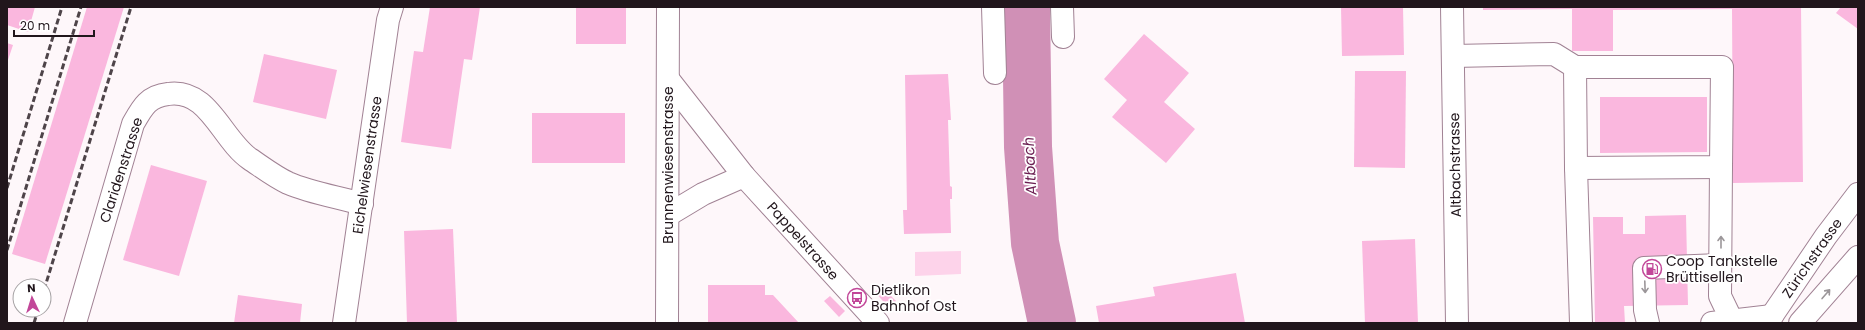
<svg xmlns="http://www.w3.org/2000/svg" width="1865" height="330" viewBox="0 0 1865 330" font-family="Poppins,sans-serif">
  <rect width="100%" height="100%" fill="#fef7fa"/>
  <path fill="#fdd3ea" d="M961,251v23l-46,2v-24z"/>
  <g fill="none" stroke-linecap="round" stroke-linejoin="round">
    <path stroke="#d090b6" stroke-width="48" d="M1026,7l2,140 7,96 17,80"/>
  </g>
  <g fill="#fab7de">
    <path d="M7,7h28l-7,25 -21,-7z"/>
    <path d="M87,7h37l-79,257 -33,-10z"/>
    <path d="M430,7h50l-8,53 -8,-1 -13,90 -50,-7 13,-91 9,1z"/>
    <rect x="576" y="7" width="50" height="37"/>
    <path d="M1341,7h62l1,48 -62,1z"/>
    <path d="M1483,7h318l2,175 -70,1 -1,-174 -119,1v41h-41v-42l-89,1z"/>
    <path d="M1841,7h17v22l-22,-16z"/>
    <path d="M1144,34l45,39 -25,29 31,27 -29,34 -54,-46 15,-17 -23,-21z"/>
    <path d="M7,43l6,2 -5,15h-1z"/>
    <path d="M264,54l73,16 -11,49 -73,-17z"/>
    <path d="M1355,71h51l-1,97 -51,-1z"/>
    <path d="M948,74l3,46h-3l2,66 2,1v12h-2l1,34 -47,1 -1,-24h4l-2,-135z"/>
    <path d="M1600,97h107v55l-107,1z"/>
    <rect x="532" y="113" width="93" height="50"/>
    <path d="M151,165l56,16 -28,95 -56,-16z"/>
    <path d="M1686,215l2,90 -64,1 1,17h-30l-2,-106h30v17h22v-18z"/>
    <path d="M453,229l4,94h-50l-3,-92z"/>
    <path d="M1415,239l3,84h-53l-3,-82z"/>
    <path d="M1236,273l9,50h-146l-3,-17 59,-10 -2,-9z"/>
    <path d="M708,285h57v10h8l26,28h-91z"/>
    <path d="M881,286l15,15 -7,7 -14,-16z"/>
    <path d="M238,295l64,9 -2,19h-66z"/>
    <path d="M830,296l15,15 -6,6 -15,-16z"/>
  </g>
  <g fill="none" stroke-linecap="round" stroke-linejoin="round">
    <g stroke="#a18294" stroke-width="24">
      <g id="minor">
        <path d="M993,7l2,66"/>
        <path d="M1062,7l1,30"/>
        <path d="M1452,7l5,316"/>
        <path d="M1453,56l101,-2 21,13 1,101 5,155"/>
        <path d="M1575,67h147l-1,100 -145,1"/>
        <path d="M668,79l76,97 134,147"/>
        <path d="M1721,167l-1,129 12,25"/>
        <path d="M668,215l35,-21 41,-18"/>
        <path d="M75,323l58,-199c9,-16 15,-28 35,-30 41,-6 53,45 82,65 12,8 25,18 38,24 23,10 50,14 74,21"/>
        <path d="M344,323l44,-303 4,-13"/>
        <path d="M667,323l1,-316"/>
        <path d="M1648,323l-3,-13 -1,-42 76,-3"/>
        <path d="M1712,323l60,-7"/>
      </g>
    </g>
    <g stroke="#a18294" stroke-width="24">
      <g id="major">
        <path d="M1767,323l59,-87 32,-42"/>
        <path d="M1800,323l58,-66"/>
      </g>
    </g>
    <use href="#minor" stroke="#fff" stroke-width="22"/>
    <use href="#major" stroke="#fff" stroke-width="22"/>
    <g stroke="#4e4449" stroke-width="3" stroke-dasharray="6 3" stroke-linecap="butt">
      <path d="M7,188l55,-181"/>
      <path d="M7,250l74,-243"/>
      <path d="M44,290l87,-283"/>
      <path d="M34,323l4,-13"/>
    </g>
  </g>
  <defs><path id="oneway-shaft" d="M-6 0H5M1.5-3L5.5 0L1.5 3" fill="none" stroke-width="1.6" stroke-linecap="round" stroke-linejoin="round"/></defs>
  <g stroke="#9b9699">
    <use href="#oneway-shaft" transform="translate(1721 242) rotate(-90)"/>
    <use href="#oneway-shaft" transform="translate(1645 287) rotate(88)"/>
    <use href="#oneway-shaft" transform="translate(1826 294) rotate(-49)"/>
  </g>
  <defs>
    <g id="fuel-ring" transform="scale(1)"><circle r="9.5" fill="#fff" stroke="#c24799" stroke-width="1.5"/><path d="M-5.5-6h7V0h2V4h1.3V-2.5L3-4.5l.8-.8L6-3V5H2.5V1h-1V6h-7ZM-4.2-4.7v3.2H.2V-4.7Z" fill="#c24799"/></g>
    <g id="bus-ring" transform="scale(1)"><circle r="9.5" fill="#fff" stroke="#c24799" stroke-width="1.5"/><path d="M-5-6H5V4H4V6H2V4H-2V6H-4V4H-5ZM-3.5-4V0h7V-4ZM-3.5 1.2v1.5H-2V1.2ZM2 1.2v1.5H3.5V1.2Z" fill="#c24799"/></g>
  </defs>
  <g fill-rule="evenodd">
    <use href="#fuel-ring" x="1652" y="269"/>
    <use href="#bus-ring" x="857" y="298"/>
  </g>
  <g text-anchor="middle" stroke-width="3.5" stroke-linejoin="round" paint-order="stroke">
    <g font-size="14" fill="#21161c" stroke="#fff">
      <text transform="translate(367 165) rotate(-82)" y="5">Eichelwiesenstrasse</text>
      <text transform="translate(668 165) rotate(-90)" y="5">Brunnenwiesenstrasse</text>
      <text transform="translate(1455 165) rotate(-91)" y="5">Altbachstrasse</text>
      <text transform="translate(121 170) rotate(-72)" y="5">Claridenstrasse</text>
      <text transform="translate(803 241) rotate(48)" y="5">Pappelstrasse</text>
      <text transform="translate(1812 258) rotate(-55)" y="5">Zürichstrasse</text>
    </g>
    <g font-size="14" fill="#21161c" stroke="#fff" text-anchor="start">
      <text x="1666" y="266">Coop Tankstelle<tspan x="1666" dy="16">Brüttisellen</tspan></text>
      <text x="871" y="295">Dietlikon<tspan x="871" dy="16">Bahnhof Ost</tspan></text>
    </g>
    <g font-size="15" font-style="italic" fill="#6a1e51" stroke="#fff">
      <text transform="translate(1030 166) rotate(-93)" y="5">Altbach</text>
    </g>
  </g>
  <rect width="1865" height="330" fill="none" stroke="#21161c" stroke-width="16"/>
  <g transform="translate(32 298) rotate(356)"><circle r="19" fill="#ffffff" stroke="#a6a2a4"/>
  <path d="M0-3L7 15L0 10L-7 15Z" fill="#c24799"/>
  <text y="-6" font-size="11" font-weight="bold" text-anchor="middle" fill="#21161c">N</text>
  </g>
  <path d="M14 30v6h80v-6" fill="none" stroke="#21161c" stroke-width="2"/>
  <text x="20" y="30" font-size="12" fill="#21161c" stroke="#ffffff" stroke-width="3" paint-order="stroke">20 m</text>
</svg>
